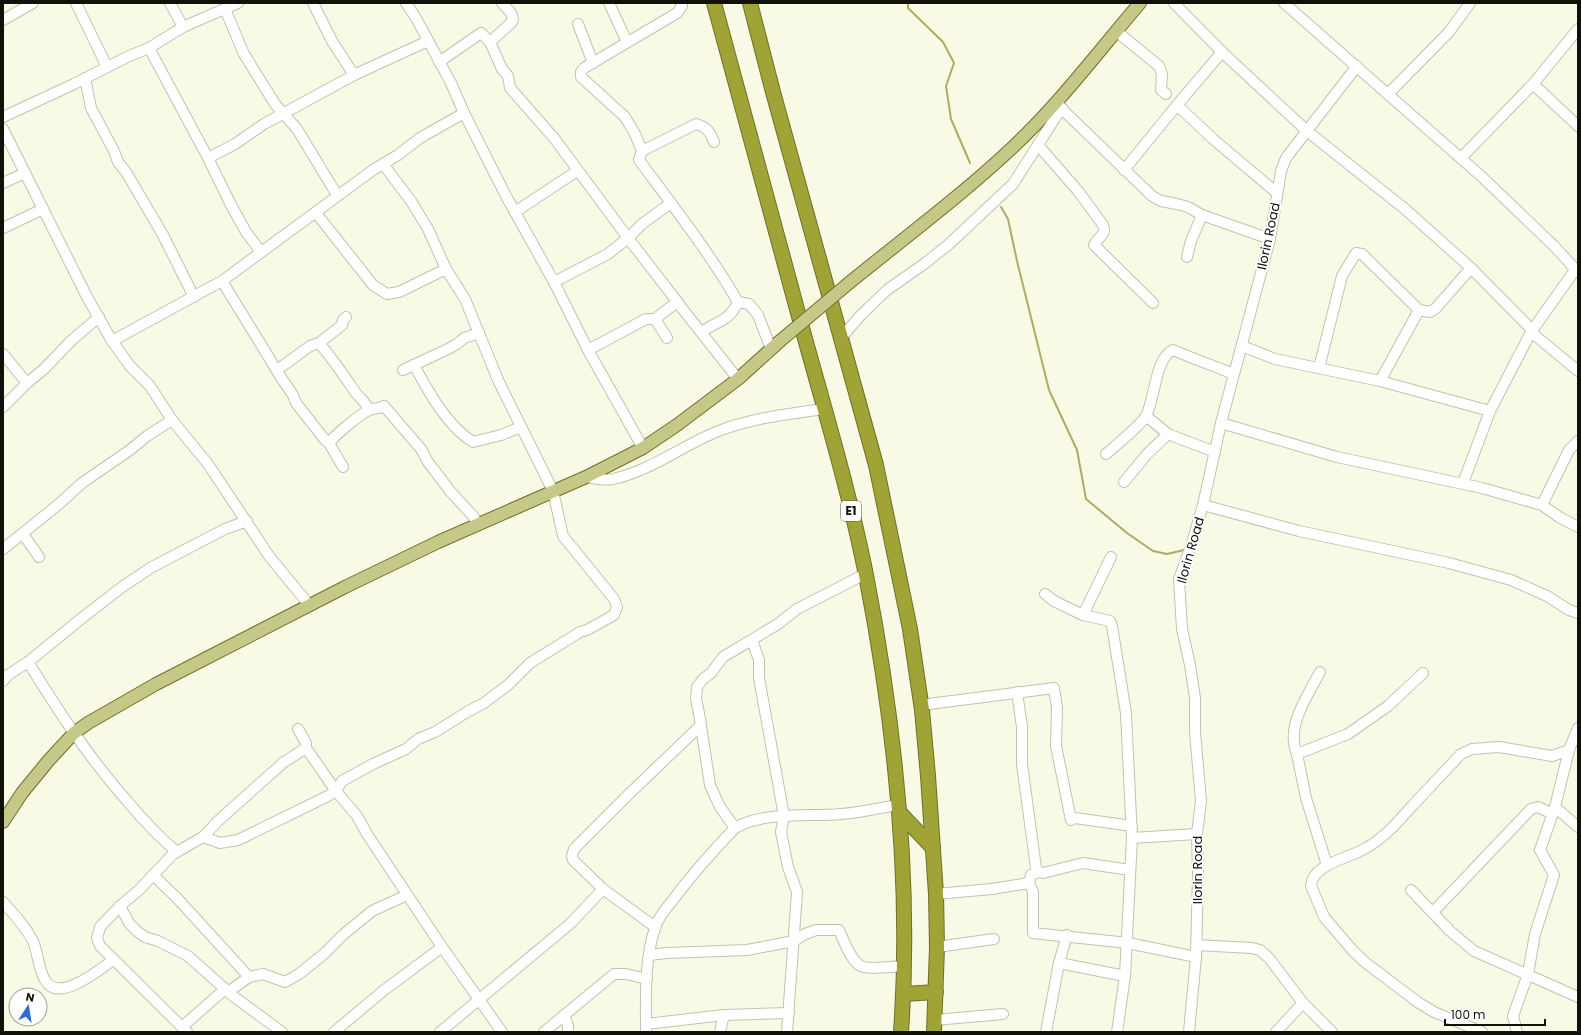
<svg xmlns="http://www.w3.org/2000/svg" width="1581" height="1035" viewBox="0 0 1581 1035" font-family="Poppins,sans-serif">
  <rect width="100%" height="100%" fill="#f8fae5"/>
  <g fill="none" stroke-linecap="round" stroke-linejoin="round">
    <g stroke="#aaae63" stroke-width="2">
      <path d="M908,3v5l35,34 11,21 -8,23 5,33 19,44"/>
      <path d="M1001,207l7,12 9,42 32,129 28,60 9,49 41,34 26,18 14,3 17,-4"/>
    </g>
    <g stroke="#c1c3af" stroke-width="12">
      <g id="minor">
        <path d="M76,3l31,64"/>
        <path d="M170,3l13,24"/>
        <path d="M313,3l19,38 22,34"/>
        <path d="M406,3l10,15 35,65 13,30 42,83 48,86 34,68 55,98"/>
        <path d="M609,3l18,39"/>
        <path d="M681,3l1,3 -5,7 -93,55 -3,4v5l44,40 10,17 7,17 -3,9c34,46 70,92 99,142l11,2 9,11 13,34"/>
        <path d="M1174,3l48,49 85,79 98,78 66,59 62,63"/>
        <path d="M1284,3l197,173 73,70 24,26"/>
        <path d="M225,9l19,45 31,50 22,25 40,66"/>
        <path d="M3,20l30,-17"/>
        <path d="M578,24l15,39"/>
        <path d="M1116,31l43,35 3,8 -1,16 5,4"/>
        <path d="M490,42l12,27 6,7 2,12 44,50 74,100 51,66"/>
        <path d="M149,48l59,110 23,47 15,27 15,20"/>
        <path d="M439,62l42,-29 9,9 21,-19 2,-4 -2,-6 -9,-10"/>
        <path d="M85,78l6,30 23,43 4,11 8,10 37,63 31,62"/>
        <path d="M1533,84l45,42"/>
        <path d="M1388,94l61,-62 21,-29"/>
        <path d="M1057,102l8,10 87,84 9,5 16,3 11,3 14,8 68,24"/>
        <path d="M1177,105l36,34 64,54"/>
        <path d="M3,117l71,-33 55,-28 20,-8 34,-21 55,-24"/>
        <path d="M3,129l84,168 25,44 18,25 20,20 22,34 36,44 61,92 41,50"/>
        <path d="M1038,145l40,46 25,34c4,10 -5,12 -9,20l59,58"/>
        <path d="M642,151l54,-27c11,3 14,8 18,18"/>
        <path d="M208,158l27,-14 29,-20 90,-49 74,-34"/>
        <path d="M1461,158l72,-74 45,-55"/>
        <path d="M1124,170l53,-65 45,-53"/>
        <path d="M3,183l22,-10"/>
        <path d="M515,212l62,-41"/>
        <path d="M316,213l57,72 14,9 12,-2 47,-23"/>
        <path d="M3,228l40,-19"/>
        <path d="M1187,257l4,-16 11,-26"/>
        <path d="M222,281l60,98 11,16 3,8 29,37 4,3 14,24"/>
        <path d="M554,282l54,-28 20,-16 14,-14 29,-21"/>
        <path d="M655,319l12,19"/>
        <path d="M702,332c17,-13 26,-9 36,-30"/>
        <path d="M1531,332l47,39"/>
        <path d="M841,338l19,-22 27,-26 37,-26 24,-19 65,-61 44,-69v-13"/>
        <path d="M112,341l110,-60 151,-111 25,-15 22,-17 44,-25"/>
        <path d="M319,343c14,16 25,33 37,50 5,6 10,10 13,17"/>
        <path d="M1242,346l33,13 105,22 110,30"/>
        <path d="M588,350l58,-31h9l22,-17 61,77"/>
        <path d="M3,354l24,29"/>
        <path d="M414,365c14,26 33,61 59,77l28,-7 20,-8"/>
        <path d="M1319,368l23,-92 14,-23 6,1 57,56 11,2 6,-4 35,-40"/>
        <path d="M277,370l33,-24 9,-3 23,-18 1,-5 3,-3"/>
        <path d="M403,370l45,-21 9,-5 7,-6 15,-5"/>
        <path d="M1380,381l39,-71"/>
        <path d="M3,407l24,-24 17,-14 28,-29 27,-23"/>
        <path d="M1146,416l22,18 47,18"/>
        <path d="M1221,423l116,34 145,31 60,17 17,12 19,10"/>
        <path d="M329,443c7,-9 30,-28 40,-33 5,-2 10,-1 15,-4l37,43 7,13 22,29 23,25 5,8"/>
        <path d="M1106,454c9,-8 35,-29 40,-38 9,-17 9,-58 27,-66l17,7 44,17"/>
        <path d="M586,477c8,1 19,4 27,2 37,-8 69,-33 103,-47 35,-14 72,-18 108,-23"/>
        <path d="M1124,482l24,-29 20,-19"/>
        <path d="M1463,483l27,-72 41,-79 44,-62"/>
        <path d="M1203,505l96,26 150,32 62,17 36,16 22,14 9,3"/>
        <path d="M1542,505l27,-55 9,-9"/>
        <path d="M23,534l16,23"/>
        <path d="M3,549l56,-45 23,-21 48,-33 17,-14 25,-16"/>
        <path d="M1045,594l9,7 29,14 27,6 2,5 14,87 6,125 -7,138 -8,56"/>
        <path d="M1083,615l28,-58"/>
        <path d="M752,640l7,20v18l25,138 -3,16 7,35 9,25 -10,140"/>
        <path d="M28,662c31,50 61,96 100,140 15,18 31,35 49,50"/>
        <path d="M1320,672c-12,23 -35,55 -23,82l9,44 21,67"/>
        <path d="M3,681l5,-6 20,-13 54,-44 40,-31 30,-20 73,-38 22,-8"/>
        <path d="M1017,692l5,35v37l14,104 3,4"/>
        <path d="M921,705l133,-17 3,20 -1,38 15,74 4,-2 57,8"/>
        <path d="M298,729l8,14v5l30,43 21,25 10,18 75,113 60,85"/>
        <path d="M1297,754l51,-20 40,-28 35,-33"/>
        <path d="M1555,807l23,20"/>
        <path d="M735,828l-15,-21 -10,-22 -11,-72 -3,-14 1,-12 6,-8 8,-6 12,-16 55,-33 19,-15 68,-35"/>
        <path d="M203,837l17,6 18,-3 90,-44 8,-5 6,-10 31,-17 33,-15 12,-10 17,-7 32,-20 17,-9 24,-18 22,-22 50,-31 7,-2 27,-15 3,-8 -3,-8 -51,-63 -10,-45 -55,-111 -33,-81 -19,-30 -18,-40 -17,-28 -28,-37"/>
        <path d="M1132,838l65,-4"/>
        <path d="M153,875l24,23 72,79 14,-3 22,8 14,-8 26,-21 19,-19 28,-23 35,-16"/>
        <path d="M1029,883l4,9v41l95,10 68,14"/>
        <path d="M1411,890l39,41 24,20 104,46"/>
        <path d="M936,894l56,-5 37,-6 2,-8 8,-3 4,1 40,-10 47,7"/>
        <path d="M3,902c11,12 22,24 30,39 5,12 5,27 12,39 13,24 54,-10 68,-20"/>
        <path d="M120,906l9,17 9,9 7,5 13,4 30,15 45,40 49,36"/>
        <path d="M1433,912l98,-103 7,-2 15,7"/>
        <path d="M655,927l-52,-38 -30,-29 -1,-4 2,-7 55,-55 72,-69"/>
        <path d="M1196,945l56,3 8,2 9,8 34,45 29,29"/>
        <path d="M937,947l57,-8"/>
        <path d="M649,955l18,-2 80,-3 47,-9 11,-7 11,-4h23c5,11 10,27 20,35 7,6 35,1 46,1"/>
        <path d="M1059,963l66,13"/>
        <path d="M228,992l21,-15"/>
        <path d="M564,1015l4,11v6"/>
        <path d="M935,1020l68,-6"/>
        <path d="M646,1024l78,-9 65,-2"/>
        <path d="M182,1027l43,-38"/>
        <path d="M187,1032l-87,-86 -3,-8 3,-11 20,-21 19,-16 34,-36 30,-17 15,-16 66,-59 22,-14"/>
        <path d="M334,1032l49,-41 59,-44"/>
        <path d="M440,1032l131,-109 32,-34"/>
        <path d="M544,1032l70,-58h12l21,5"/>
        <path d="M646,1032c0,-34 -2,-71 9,-104 3,-10 11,-20 18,-28 19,-26 40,-49 62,-72 28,-17 74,-11 106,-14 19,-1 38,-6 57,-9"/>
        <path d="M720,1032l4,-17"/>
        <path d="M1046,1032l13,-69 8,-28"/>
        <path d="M1189,1032l7,-75 2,-84 -1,-39 4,-33 -6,-69v-34l-5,-33 -8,-36 -3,-50 13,-36 11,-38 18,-82 49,-184 11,-68 5,-13 71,-92"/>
        <path d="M1276,1032l27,-29"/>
        <path d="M1482,1032l-48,-20 -15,-9 -53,-40 -12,-11 -30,-35 -13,-31c1,-22 39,-28 55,-38 18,-10 33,-27 47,-43 16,-17 32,-34 48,-51l11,-5 27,-2 53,9 17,-6"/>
        <path d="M1517,1032l-4,-16 15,-42 7,-40 19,-59 -14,-25 15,-43 14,-57 9,-22"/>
      </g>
    </g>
    <g stroke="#6e7127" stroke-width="14">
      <g id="major">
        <path d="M849,283c54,-44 112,-87 163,-135 47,-44 86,-96 128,-145"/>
        <path d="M3,822l19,-29 27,-33 25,-27 14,-10 68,-39 189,-97 93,-45 148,-65 57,-29 34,-23 61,-46 42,-38"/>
      </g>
    </g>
    <g stroke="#6e7127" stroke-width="16">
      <g id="highway">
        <path d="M714,3c29,107 58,214 87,321 23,84 48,166 65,251 29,150 46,304 35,457"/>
        <path d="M750,3l23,89 103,373 34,164 12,81 6,66 8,118 1,53 -3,85"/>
        <path d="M900,813l33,35"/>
        <path d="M904,994l32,-2"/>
      </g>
    </g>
    <use href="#minor" stroke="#fff" stroke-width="10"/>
    <use href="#major" stroke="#c6c887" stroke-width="12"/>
    <use href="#highway" stroke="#a0a437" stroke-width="14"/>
    <g stroke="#6e7127" stroke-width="14" stroke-linecap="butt">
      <path id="major-bridge" d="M780,341l69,-58"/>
    </g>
    <use href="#major-bridge" stroke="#c6c887" stroke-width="12"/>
  </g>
  <g text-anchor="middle" stroke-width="4" stroke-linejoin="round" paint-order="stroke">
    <rect fill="#fff" stroke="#585853" stroke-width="1" x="841" y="501" width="20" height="20" rx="3"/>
    <g font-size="12" font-weight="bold" fill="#101109">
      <text x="851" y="515">E1</text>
    </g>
    <g font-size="13" fill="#101109" stroke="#fff">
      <text transform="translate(1268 236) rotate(-78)" y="5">Ilorin Road</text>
      <text transform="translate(1190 550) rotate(-74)" y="5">Ilorin Road</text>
      <text transform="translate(1197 870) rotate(-90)" y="5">Ilorin Road</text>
    </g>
  </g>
  <rect width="1581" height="1035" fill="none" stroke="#101109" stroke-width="8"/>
  <g transform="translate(28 1007) rotate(12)"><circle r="19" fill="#ffffff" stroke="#9fa09d"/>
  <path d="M0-3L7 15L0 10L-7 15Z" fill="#2e6ad7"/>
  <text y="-6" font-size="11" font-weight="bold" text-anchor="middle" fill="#101109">N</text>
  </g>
  <path d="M1445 1019v6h100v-6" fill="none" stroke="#101109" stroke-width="2"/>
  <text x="1451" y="1019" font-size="12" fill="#101109" stroke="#ffffff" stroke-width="3" paint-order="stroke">100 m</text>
</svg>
